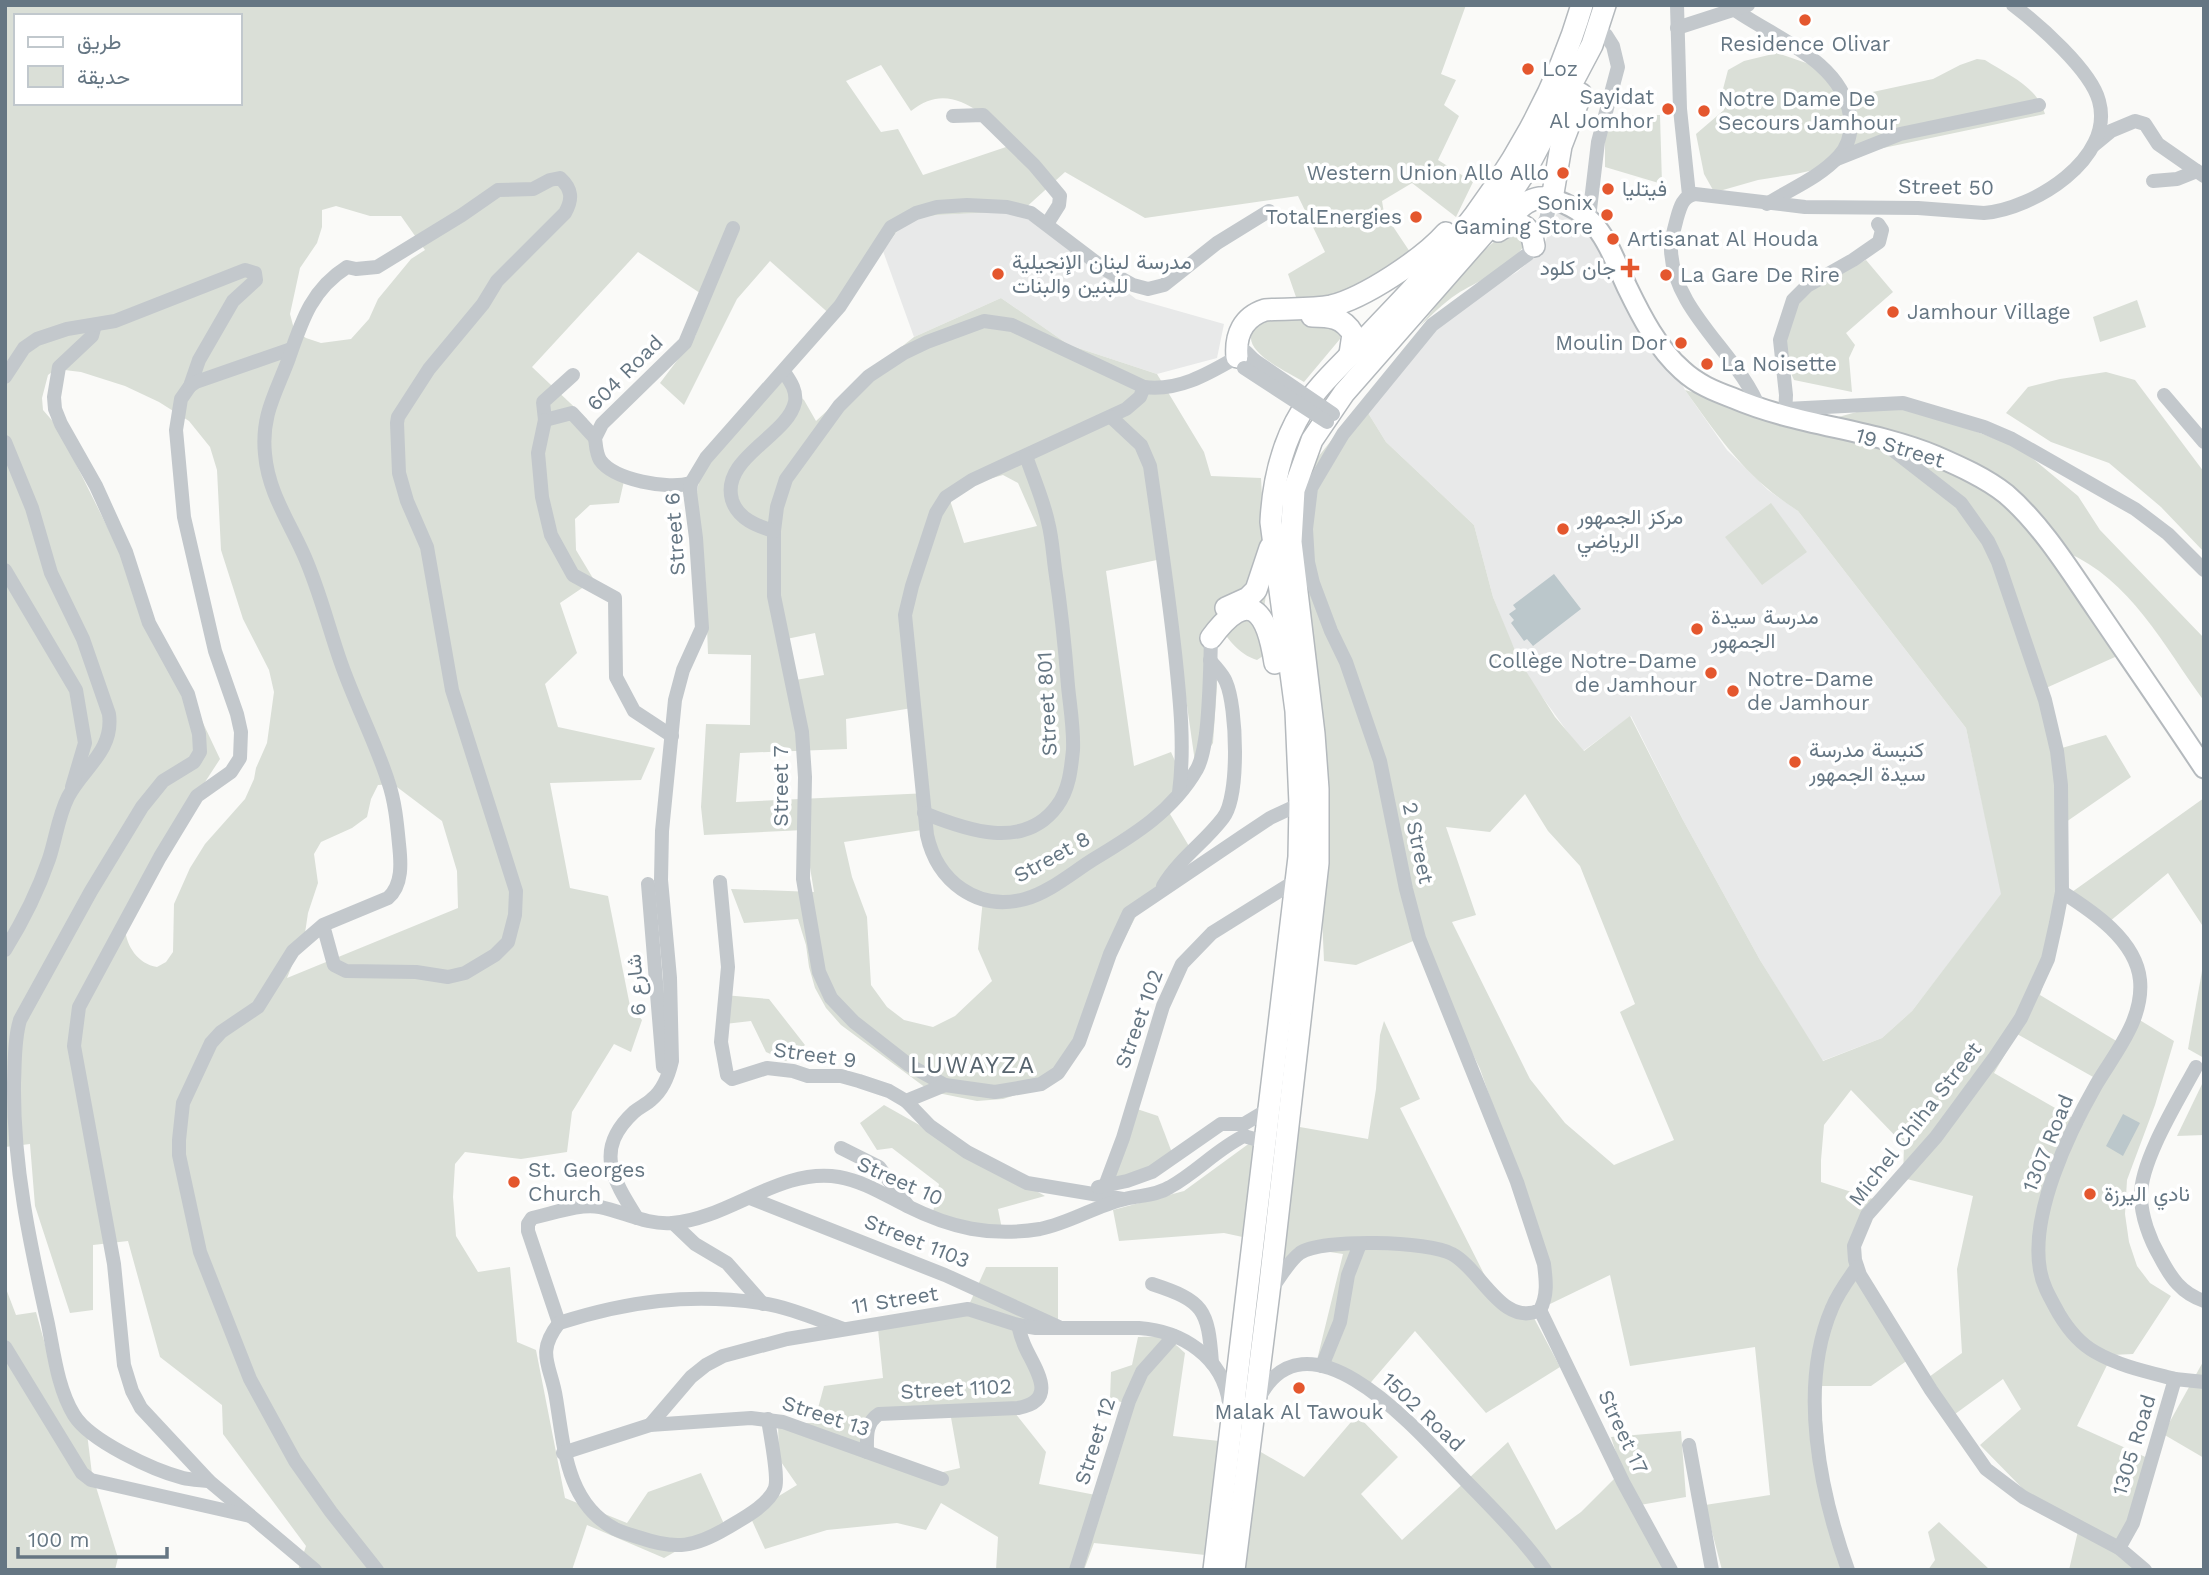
<svg xmlns="http://www.w3.org/2000/svg" width="2209" height="1575" viewBox="0 0 2209 1575" font-family="'Work Sans',Vazirmatn,sans-serif">
  <rect width="100%" height="100%" fill="#fafaf8"/>
  <g fill="#e8e9e9">
    <path d="M1562,201l39,19 15,17 9,18 14,44 46,91 42,60 41,40 30,21 168,217 36,166 -90,117 -30,27 -60,23 -62,-101 -77,-140 -52,-104 -48,35 -14,-17 -39,-54 -20,-40 -17,-43 -19,-72 -88,-83 -21,-34 50,-62 70,-55 32,-19 16,-14 12,-16z"/>
    <path d="M1022,211l114,88 88,25 -7,34 -60,16 -88,-29 -68,-47 -87,39 -31,-86 15,-21 19,-12 21,-3z"/>
  </g>
  <g fill="#dadfd7" fill-rule="evenodd">
    <path d="M5,5h1461l-25,69 15,6 -12,25 15,11 -21,44 35,22 -17,35 -44,-34 -30,18 2,12 28,42c-36,23 -71,47 -116,42l-8,-23 37,-22 -27,-56 -153,22 -80,-46 -43,39 -84,4 -21,3 -19,12 -65,87 -63,-56 -33,38 -53,106 -24,-22 35,-46 14,-38 -71,-47 -106,115 55,52 4,36 33,26 -5,22 -29,2 -15,14 1,31 18,30 -34,23 17,50 -32,31 13,43 97,21 -14,32 -91,3 20,105 38,8 22,110 12,14 -11,32 -17,-8 -42,68 -5,40 -46,7 -56,-7 -10,12 -2,33 3,39 22,36 32,-5 7,75 19,8 29,148 62,25 21,-31 53,-19 23,51 -60,34 -77,-33 -15,45h-274l8,-24 -83,-112 -1,-29 -62,-48 -32,-116 -35,4v65l-23,3 -35,-107 -5,-62 -25,3zM16,16h224v87h-224zM881,65l30,46c39,-32 70,3 101,26l-3,9 -86,29 -25,-46 -17,3 -35,-51zM336,206l34,10h31l24,34 -14,9 -33,40 -9,20 -18,20 -30,4 -15,-5 -12,-9 -4,-15 10,-46 17,-25 5,-16v-17zM56,369l25,3 44,14 34,16 30,19 21,26 7,23 4,80 22,69 26,51 5,22 -7,51 -11,25 -2,11 -9,20 -40,45 -15,24 -16,36 -1,48 -7,10 -9,5c-19,-3 -31,-21 -32,-39l28,-66 67,-103 -51,-108 -94,-189 -19,-37 -13,-15 -1,-12 6,-23zM393,784l49,37 15,50 1,37 -171,70 18,-45 3,-20 10,-30 -4,-29 7,-12 31,-14 15,-11 4,-18 7,-14z"/>
    <path d="M1777,53l35,12 34,30 8,1 79,-17 27,-14 17,-6 8,1c23,15 52,26 60,54l-195,41 -32,14 -22,5 -38,6 -35,10h-10l-9,-16 -8,-40 28,-24 -1,-21 5,-19 16,-9z"/>
    <path d="M1660,115l2,69 -57,-17v-51z"/>
    <path d="M1514,228l12,13c-11,26 -47,39 -69,53 -14,9 -26,22 -38,33 29,-34 55,-76 95,-99z"/>
    <path d="M1866,260l27,32 -47,41 9,12 -6,13 3,34 -58,-12c-15,-32 -8,-74 22,-96 14,-10 34,-16 50,-24z"/>
    <path d="M1001,298l68,47 88,29 47,78 7,24 50,2 6,110 -3,20 2,46 -9,6c-19,-6 -30,-22 -40,-38v64l-4,57 -17,26 -30,-211 -60,13 28,195 37,-14 13,29 -14,33 23,39 -56,61 -82,161 -30,17 -22,7 -26,2 -39,-8 -12,-5 -85,-63 -15,-17 -11,-20 -6,-21 -3,-22 -8,-26 -54,4 -13,-34 83,3 -10,-62 -100,5 -3,-28 5,-83 44,1 1,-70 -43,-1 -3,-80 -9,-77 5,-27 10,-13 72,-76 21,19 12,21 51,-47 47,-37zM1003,475l15,8 19,43 -73,17 -17,-52zM815,633l9,42 -34,6 -8,-41zM918,707l11,86 -193,9 4,-49 107,-4 -1,-30zM922,830l41,61 20,8 -5,50 14,32 -37,35 -22,11 -29,-7 -17,-13 -16,-22 -4,-68 -15,-40 -8,-35z"/>
    <path d="M2137,300l9,27 -46,15 -7,-25z"/>
    <path d="M1270,320h63l8,11 -1,8 -36,43c-14,-9 -61,-29 -52,-50 4,-7 10,-10 18,-12z"/>
    <path d="M2106,372l29,8 69,92v80l-43,-45 -52,-44 -58,-21 -45,-29 22,-26 32,-8z"/>
    <path d="M1685,390l54,15 92,14 33,-9 49,-2 107,40 58,48 22,34 104,108v63c-40,-55 -74,-122 -138,-149l58,101 -78,35 16,60 44,-13 25,42 -65,45 -19,151 -7,22 83,50 15,-26 36,22 -19,64 -28,75 -2,34 4,28 8,24 13,17 21,13 -38,58 -21,1 -35,71 75,34 -26,89 20,21h-77l9,-39 -52,-39 -46,-47 41,-36 -18,-30 -52,38 -22,-40 33,-24 -5,-84 16,-73 -70,-18 1,-33 -53,-55 -27,35 -3,35v22l61,20 -23,39v25l56,89 -44,31h-52l10,115 17,69h-124l-17,-65 65,-10 -15,-148 -125,19 -20,-91 -60,29 -18,-88 -52,-147 -62,-130 -62,26 -32,-4 -9,-203 -23,-227 22,-69 28,-35 23,-19 21,34 88,83 19,72 26,63 36,57 29,34 46,-35 53,104 77,140 63,101 59,-23 30,-27 89,-117 -35,-166 -168,-217c-53,-34 -77,-71 -113,-121zM1525,794l23,37 32,35 55,138 -15,8 54,128 -60,25 -49,-42 -35,-44 -78,-157 24,-7 -30,-88 44,5zM2017,1034l85,48 -19,42 -89,-51z"/>
    <path d="M1771,503l36,49 -45,33 -37,-48z"/>
    <path d="M2204,798v130l-36,-55 -59,49 -37,-30z"/>
    <path d="M2204,960v98l-16,-9z"/>
    <path d="M724,995l45,4 36,46 -19,16 -20,-9 -15,-31 -26,3z"/>
    <path d="M1384,1021l36,78 -20,9 84,166 13,19 37,25 26,49 -74,46 -71,-82 -49,57 -50,-24 27,-110 -20,-3 -42,8 -15,-17 -42,-9 -105,8 -6,-31 71,-19 93,-68 91,16 8,-50 4,-54z"/>
    <path d="M2204,1080v55l-27,1z"/>
    <path d="M884,1105l161,91 -47,13 4,20 -24,2 -45,-19 6,-28 -47,-36 -15,2 -17,-27z"/>
    <path d="M1134,1108l24,8 16,42 -68,24z"/>
    <path d="M986,1267h72v58l-25,-10 -14,21 24,58 -28,19 31,39 -7,32 67,13 19,-94 -15,-4 1,-27 21,-7 6,-28c23,-1 30,-1 47,16l-12,83 74,8 57,33 53,-62 41,42 -37,37 41,46 106,-98 48,88 25,-18 41,-41 -11,-34 70,-6 5,66 -46,8 38,65h-474l1,-15 -111,-12 -10,27h-88l2,-33 -57,-34 -15,27 -29,-7 -70,7 -62,19 -16,-35 48,-29 -18,-26 -1,-36h36l10,-37 59,-8 -5,-49 86,-13zM950,1412l10,56 -21,5 -72,-25 2,-32z"/>
    <path d="M5,1286l11,29 20,-3 23,83 27,30 6,49 26,84 -3,12h-110z"/>
    <path d="M2204,1360v98l-41,-24z"/>
    <path d="M1939,1522l51,48h-62l7,-10 -7,-28z"/>
  </g>
  <g fill="#bbc7cb">
    <path d="M1554,574l27,35 -48,37 -6,-7 -3,2 -13,-18 3,-3 -5,-6 7,-5 -3,-4z"/>
    <path d="M2123,1114l17,9 -17,33 -17,-10z"/>
  </g>
  <g fill="none" stroke-linecap="round" stroke-linejoin="round">
    <g stroke="#b5babe" stroke-width="23">
      <path id="major" d="M1552,199c48,14 56,47 75,88 14,29 31,62 55,83 15,14 32,21 51,28 65,28 138,31 203,58 23,10 50,22 70,38 37,32 64,77 91,116 36,53 72,105 107,158"/>
    </g>
    <g stroke="#b4b9bd" stroke-width="24">
      <g id="highway">
        <path d="M1499,229c15,-15 29,-37 53,-30l9,-53 20,-52"/>
        <path d="M1498,231c19,-12 32,-9 36,15"/>
        <path d="M1312,316c18,0 31,1 41,18l-3,20"/>
        <path d="M1237,357c-2,-22 6,-40 28,-47 21,-2 45,0 66,-4 33,-8 92,-47 115,-73"/>
        <path d="M1226,608l22,-10 8,-8 14,-42"/>
        <path d="M1211,638c39,-53 56,-26 64,25"/>
        <path d="M1214,1570l85,-713 1,-53 -4,-93 -25,-189c2,-39 10,-77 31,-111 14,-23 34,-41 52,-60 33,-36 69,-71 100,-109 56,-69 103,-152 128,-237"/>
        <path d="M1234,1570l35,-278 49,-429v-74l-4,-55 -23,-192 3,-52 18,-50 32,-47 142,-162 39,-59 67,-127 13,-40"/>
      </g>
    </g>
    <g stroke="#c3c8cc" stroke-width="14">
      <path d="M1677,5l3,104 9,86"/>
      <path d="M1735,10c40,28 107,51 115,106 2,15 -1,29 -11,40 -20,22 -49,33 -72,48"/>
      <path d="M1677,28l71,-23"/>
      <path d="M953,116l30,-1 51,50 26,31 -1,9 -12,19"/>
      <path d="M2094,145l17,-14 24,-10 10,3 13,20 46,32"/>
      <path d="M1837,159l63,-25 139,-29"/>
      <path d="M2153,181l24,-2 20,-8"/>
      <path d="M1589,218l9,-76 20,-75 -5,-21 -7,-11 -8,-6"/>
      <path d="M95,325l-3,11 -33,31 -5,30 1,12 6,15 35,62 30,66 23,71 39,71 11,40 1,18 -6,10 -31,19 -21,26 -51,84 -71,129c-6,20 -5,42 -6,63 -1,83 16,161 34,241 6,30 10,65 26,91 16,26 79,55 109,63 8,2 18,2 26,3"/>
      <path d="M1254,360l-8,-8c-32,18 -64,40 -102,35l-132,-62 -28,-4 -57,21 -23,11 -35,23 -30,30 -53,73 -9,28 -3,24v65l28,136 3,45 -2,102 16,93 12,26 23,24 55,43 36,20 50,7 46,-8 17,-11 21,-31 31,-88 19,-41 114,-77 27,-18 30,-14"/>
      <path d="M573,375l-30,27 2,18 27,-7 23,25"/>
      <path d="M5,377l19,-29 13,-9 30,-10 48,-8 130,-51 10,3 1,7 -23,21 -34,59 -9,26 -9,13 -5,31 8,87 31,134 22,63 4,18 -1,26 -9,14 -34,24 -37,61 -81,150 -5,39 40,218 10,101 8,26 9,17 68,73 106,89"/>
      <path d="M190,386l6,-4 95,-33"/>
      <path d="M1144,387l-4,10 -14,12 -154,71 -26,17 -10,16 -24,73 -7,29 22,220c10,46 50,77 98,64 25,-7 48,-27 69,-40 40,-24 79,-48 103,-90 6,-11 7,-23 9,-35 4,-33 4,-63 5,-96"/>
      <path d="M2164,395l40,47"/>
      <path d="M1786,409l117,-6 81,24 28,12 123,70 33,25 36,36"/>
      <path d="M1760,410c-20,-55 -87,-98 -89,-160 0,-11 3,-21 6,-32 3,-11 6,-22 18,-24l110,13 113,1 66,5c49,-4 131,-54 115,-112 -8,-31 -61,-77 -86,-96"/>
      <path d="M1785,416l1,-21 -6,-55 13,-40 14,-14 46,-26 26,-18 3,-12 -4,-6"/>
      <path d="M1111,417l30,28 9,21c9,62 18,124 25,187 5,47 10,93 4,140"/>
      <path d="M545,420l-7,33 4,44 9,38 22,40 42,23 1,79 18,34 38,25"/>
      <path d="M1880,440l81,63 27,38 10,21 47,138 12,51 4,34 1,107 -6,31 -8,36 -27,59 -26,39 -59,80 -69,78 -13,31 1,14 5,15 71,115 55,79 37,28 96,51 26,22"/>
      <path d="M5,442l27,66 19,65 32,66 26,75c5,37 -26,54 -41,83 -10,20 -12,41 -19,62 -11,32 -26,62 -44,91"/>
      <path d="M691,483c-23,7 -77,-3 -91,-23 -4,-7 -4,-15 -5,-22l7,-14 83,-81 48,-115"/>
      <path d="M774,531c-17,-5 -36,-12 -42,-31 -12,-42 56,-64 63,-98 2,-12 -5,-21 -11,-30"/>
      <path d="M5,570l71,120 9,53 -13,44"/>
      <path d="M924,813c42,17 100,38 133,-7 12,-16 14,-36 16,-56 1,-21 -3,-43 -5,-64 -3,-39 -7,-78 -13,-117 -2,-15 -3,-32 -7,-47 -5,-23 -15,-45 -22,-66"/>
      <path d="M720,882l8,85 -7,75 6,33 5,4 35,-11 26,3 15,5h33l18,5 30,10 17,10 24,25 37,26 60,31 96,16"/>
      <path d="M648,884l15,183"/>
      <path d="M1163,886c16,-27 42,-44 60,-68 17,-21 14,-111 3,-136 -3,-8 -11,-15 -16,-22"/>
      <path d="M2062,892c30,19 74,48 78,88 4,40 -26,74 -44,105 -28,49 -66,129 -56,185 3,17 11,29 19,44 9,15 20,29 36,38 24,14 53,20 80,27"/>
      <path d="M323,925l11,40 12,6 70,1 32,5 17,-4 30,-18 13,-13 7,-27 1,-24 -64,-201 -25,-143 -20,-46 -8,-28 -2,-50 1,-6 31,-48 54,-65 14,-23 68,-68c8,-14 7,-24 -5,-35l-10,2 -17,9 -35,1 -36,25 -85,52 -21,2 -9,-2c-35,22 -45,53 -58,91 -13,35 -28,57 -24,96 3,37 23,66 38,99 16,35 25,73 38,110 14,40 34,78 47,118 7,20 9,42 11,63 2,18 4,41 -11,54l-65,27 -30,26 -35,56 -37,25 -10,11 -28,60 -4,37v15l21,97 50,127 45,82 36,51 46,58"/>
      <path d="M2196,1067c-17,32 -56,94 -55,129 0,20 9,44 19,61 11,21 21,36 44,44"/>
      <path d="M906,1101l39,-16"/>
      <path d="M841,1148l38,19 29,39"/>
      <path d="M1105,1186l18,-48 40,-132 19,-42 30,-31 85,-53"/>
      <path d="M1098,1187l29,-6 25,-9 69,-48h23l25,-15"/>
      <path d="M750,1198l195,77 114,52"/>
      <path d="M637,1218c-25,-40 -43,-69 -3,-106 6,-5 13,-8 18,-13 11,-9 17,-25 20,-38l-2,-83 -9,-98 1,-49 13,-131 8,-30 19,-42 -6,-90 -6,-46 1,-9 15,-25 134,-152 51,-79 25,-14 21,-6 30,-2 40,2 24,6 75,57 27,15 15,4 16,-4 53,-42 52,-32"/>
      <path d="M673,1223l22,21 32,19 36,41"/>
      <path d="M1152,1284c52,17 56,25 60,79"/>
      <path d="M1270,1291c9,-12 18,-29 30,-38 21,-15 130,-12 152,1 29,15 50,74 88,56 8,-15 6,-30 4,-46l-27,-82 -98,-244 -13,-49 -26,-128 -34,-99 -15,-31 -18,-48 -5,-21 -2,-33 5,-41 32,-54 89,-109 96,-71 18,-35 6,-20"/>
      <path d="M1540,1310l83,172 48,88"/>
      <path d="M559,1323l-31,-92v-7l4,-6c20,-4 47,-15 68,-11 24,5 47,18 72,16 57,-4 108,-56 167,-46 24,4 46,18 68,29 44,22 83,31 133,23 30,-6 55,-23 85,-30 15,-4 31,-3 45,-12 27,-15 47,-38 74,-51l21,6"/>
      <path d="M559,1323c-24,31 -8,42 -3,75 8,48 10,105 59,131 8,4 17,6 26,9 35,12 54,9 86,-10 15,-9 42,-23 48,-40 4,-11 -5,-54 -7,-69"/>
      <path d="M559,1323c69,-22 130,-30 202,-20 28,4 57,17 83,26"/>
      <path d="M5,1347l77,126 9,7 159,36"/>
      <path d="M1322,1366l18,-44 8,-47 12,-31"/>
      <path d="M1259,1398c49,-95 161,35 200,76 29,30 61,61 86,96"/>
      <path d="M650,1425l41,-48 15,-12 17,-9 64,-17 181,-30 50,16 18,3h103c43,3 84,29 90,75"/>
      <path d="M1689,1445l23,125"/>
      <path d="M867,1452c0,-15 -2,-29 12,-38l139,-6c39,-7 20,-35 9,-57 -4,-8 -7,-17 -9,-26"/>
      <path d="M563,1453l87,-28 101,-7 32,4 159,57"/>
      <path d="M2119,1548l14,-25 42,-144 29,3"/>
      <path d="M1076,1570l53,-169 13,-29 32,-36"/>
      <path d="M1848,1570c-28,-78 -50,-183 -16,-262 6,-15 16,-28 25,-41"/>
    </g>
    <use href="#major" stroke="#fff" stroke-width="19"/>
    <use href="#highway" stroke="#fff" stroke-width="21"/>
    <g stroke="#c3c8cc" stroke-width="14">
      <path d="M1254,360l79,54"/>
      <path d="M1244,368l83,54"/>
    </g>
  </g>
  <g fill="#e4572e" stroke="#fff" stroke-width="2.5">
    <circle cx="1805" cy="20" r="7"/>
    <circle cx="1528" cy="69" r="7"/>
    <circle cx="1668" cy="109" r="7"/>
    <circle cx="1704" cy="111" r="7"/>
    <circle cx="1563" cy="173" r="7"/>
    <circle cx="1608" cy="189" r="7"/>
    <circle cx="1607" cy="215" r="7"/>
    <circle cx="1416" cy="217" r="7"/>
    <circle cx="1613" cy="239" r="7"/>
    <path d="M1626.5 257.5h7v7h7v7h-7v7h-7v-7h-7v-7h7z"/>
    <circle cx="998" cy="274" r="7"/>
    <circle cx="1666" cy="275" r="7"/>
    <circle cx="1893" cy="312" r="7"/>
    <circle cx="1681" cy="343" r="7"/>
    <circle cx="1707" cy="364" r="7"/>
    <circle cx="1563" cy="529" r="7"/>
    <circle cx="1697" cy="629" r="7"/>
    <circle cx="1711" cy="673" r="7"/>
    <circle cx="1733" cy="691" r="7"/>
    <circle cx="1795" cy="762" r="7"/>
    <circle cx="514" cy="1182" r="7"/>
    <circle cx="2090" cy="1194" r="7"/>
    <circle cx="1299" cy="1388" r="7"/>
  </g>
  <g text-anchor="middle" stroke-width="7" stroke-linejoin="round" paint-order="stroke">
    <g font-size="21" fill="#657683" stroke="#fff" text-anchor="start">
      <text x="1805" y="51" text-anchor="middle">Residence Olivar</text>
      <text x="1542" y="76">Loz</text>
      <text x="1654" y="104" text-anchor="end">Sayidat<tspan x="1654" dy="24">Al Jomhor</tspan></text>
      <text x="1718" y="106">Notre Dame De<tspan x="1718" dy="24">Secours Jamhour</tspan></text>
      <text x="1549" y="180" text-anchor="end">Western Union Allo Allo</text>
      <text x="1622" y="196">فيتليا</text>
      <text x="1593" y="210" text-anchor="end">Sonix<tspan x="1593" dy="24">Gaming Store</tspan></text>
      <text x="1402" y="224" text-anchor="end">TotalEnergies</text>
      <text x="1627" y="246">Artisanat Al Houda</text>
      <text x="1012" y="269">مدرسة لبنان الإنجيلية<tspan x="1012" dy="24">للبنين والبنات</tspan></text>
      <text x="1616" y="275" text-anchor="end">جان كلود</text>
      <text x="1680" y="282">La Gare De Rire</text>
      <text x="1907" y="319">Jamhour Village</text>
      <text x="1667" y="350" text-anchor="end">Moulin Dor</text>
      <text x="1721" y="371">La Noisette</text>
      <text x="1577" y="524">مركز الجمهور<tspan x="1577" dy="24">الرياضي</tspan></text>
      <text x="1711" y="624">مدرسة سيدة<tspan x="1711" dy="24">الجمهور</tspan></text>
      <text x="1697" y="668" text-anchor="end">Collège Notre-Dame<tspan x="1697" dy="24">de Jamhour</tspan></text>
      <text x="1747" y="686">Notre-Dame<tspan x="1747" dy="24">de Jamhour</tspan></text>
      <text x="1809" y="757">كنيسة مدرسة<tspan x="1809" dy="24">سيدة الجمهور</tspan></text>
      <text x="528" y="1177">St. Georges<tspan x="528" dy="24">Church</tspan></text>
      <text x="2104" y="1201">نادي اليرزة</text>
      <text x="1299" y="1419" text-anchor="middle">Malak Al Tawouk</text>
    </g>
    <g font-size="21" fill="#657683" stroke="#fff">
      <text transform="translate(1946 187) rotate(1)" y="7">Street 50</text>
      <text transform="translate(625 373) rotate(-45)" y="7">604 Road</text>
      <text transform="translate(1900 448) rotate(17)" y="7">19 Street</text>
      <text transform="translate(675 534) rotate(-94)" y="7">Street 6</text>
      <text transform="translate(1047 704) rotate(-93)" y="7">Street 801</text>
      <text transform="translate(781 786) rotate(-90)" y="7">Street 7</text>
      <text transform="translate(1418 843) rotate(78)" y="7">2 Street</text>
      <text transform="translate(1052 857) rotate(-29)" y="7">Street 8</text>
      <text transform="translate(636 985) rotate(-95)" y="7">شارع 6</text>
      <text transform="translate(1139 1019) rotate(-70)" y="7">Street 102</text>
      <text transform="translate(815 1055) rotate(8)" y="7">Street 9</text>
      <text transform="translate(1915 1124) rotate(-52)" y="7">Michel Chiha Street</text>
      <text transform="translate(2048 1143) rotate(-68)" y="7">1307 Road</text>
      <text transform="translate(900 1181) rotate(24)" y="7">Street 10</text>
      <text transform="translate(917 1241) rotate(22)" y="7">Street 1103</text>
      <text transform="translate(895 1300) rotate(-9)" y="7">11 Street</text>
      <text transform="translate(956 1389) rotate(-3)" y="7">Street 1102</text>
      <text transform="translate(1423 1412) rotate(43)" y="7">1502 Road</text>
      <text transform="translate(826 1416) rotate(18)" y="7">Street 13</text>
      <text transform="translate(1623 1432) rotate(65)" y="7">Street 17</text>
      <text transform="translate(1095 1441) rotate(-72)" y="7">Street 12</text>
      <text transform="translate(2134 1445) rotate(-73)" y="7">1305 Road</text>
    </g>
    <g font-size="24" letter-spacing="2" fill="#57646e" stroke="#fff">
      <text x="973" y="1073">LUWAYZA</text>
    </g>
  </g>
  <rect width="2209" height="1575" fill="none" stroke="#657683" stroke-width="14"/>
  <rect x="14" y="14" width="228" height="91" fill="#ffffff" stroke="#c1c8cd" stroke-width="2"/>
  <rect x="28" y="37" width="35" height="10" fill="#ffffff" stroke="#c1c8cd" stroke-width="2"/>
  <text x="77" y="49" font-size="21" fill="#657683">طريق</text>
  <rect x="28" y="66" width="35" height="21" fill="#dadfd7" stroke="#c1c8cd" stroke-width="2"/>
  <text x="77" y="84" font-size="21" fill="#657683">حديقة</text>
  <path d="M18 1547v10h149v-10" fill="none" stroke="#657683" stroke-width="3.5"/>
  <text x="28" y="1547" font-size="21" fill="#657683" stroke="#ffffff" stroke-width="5" paint-order="stroke">100 m</text>
</svg>
